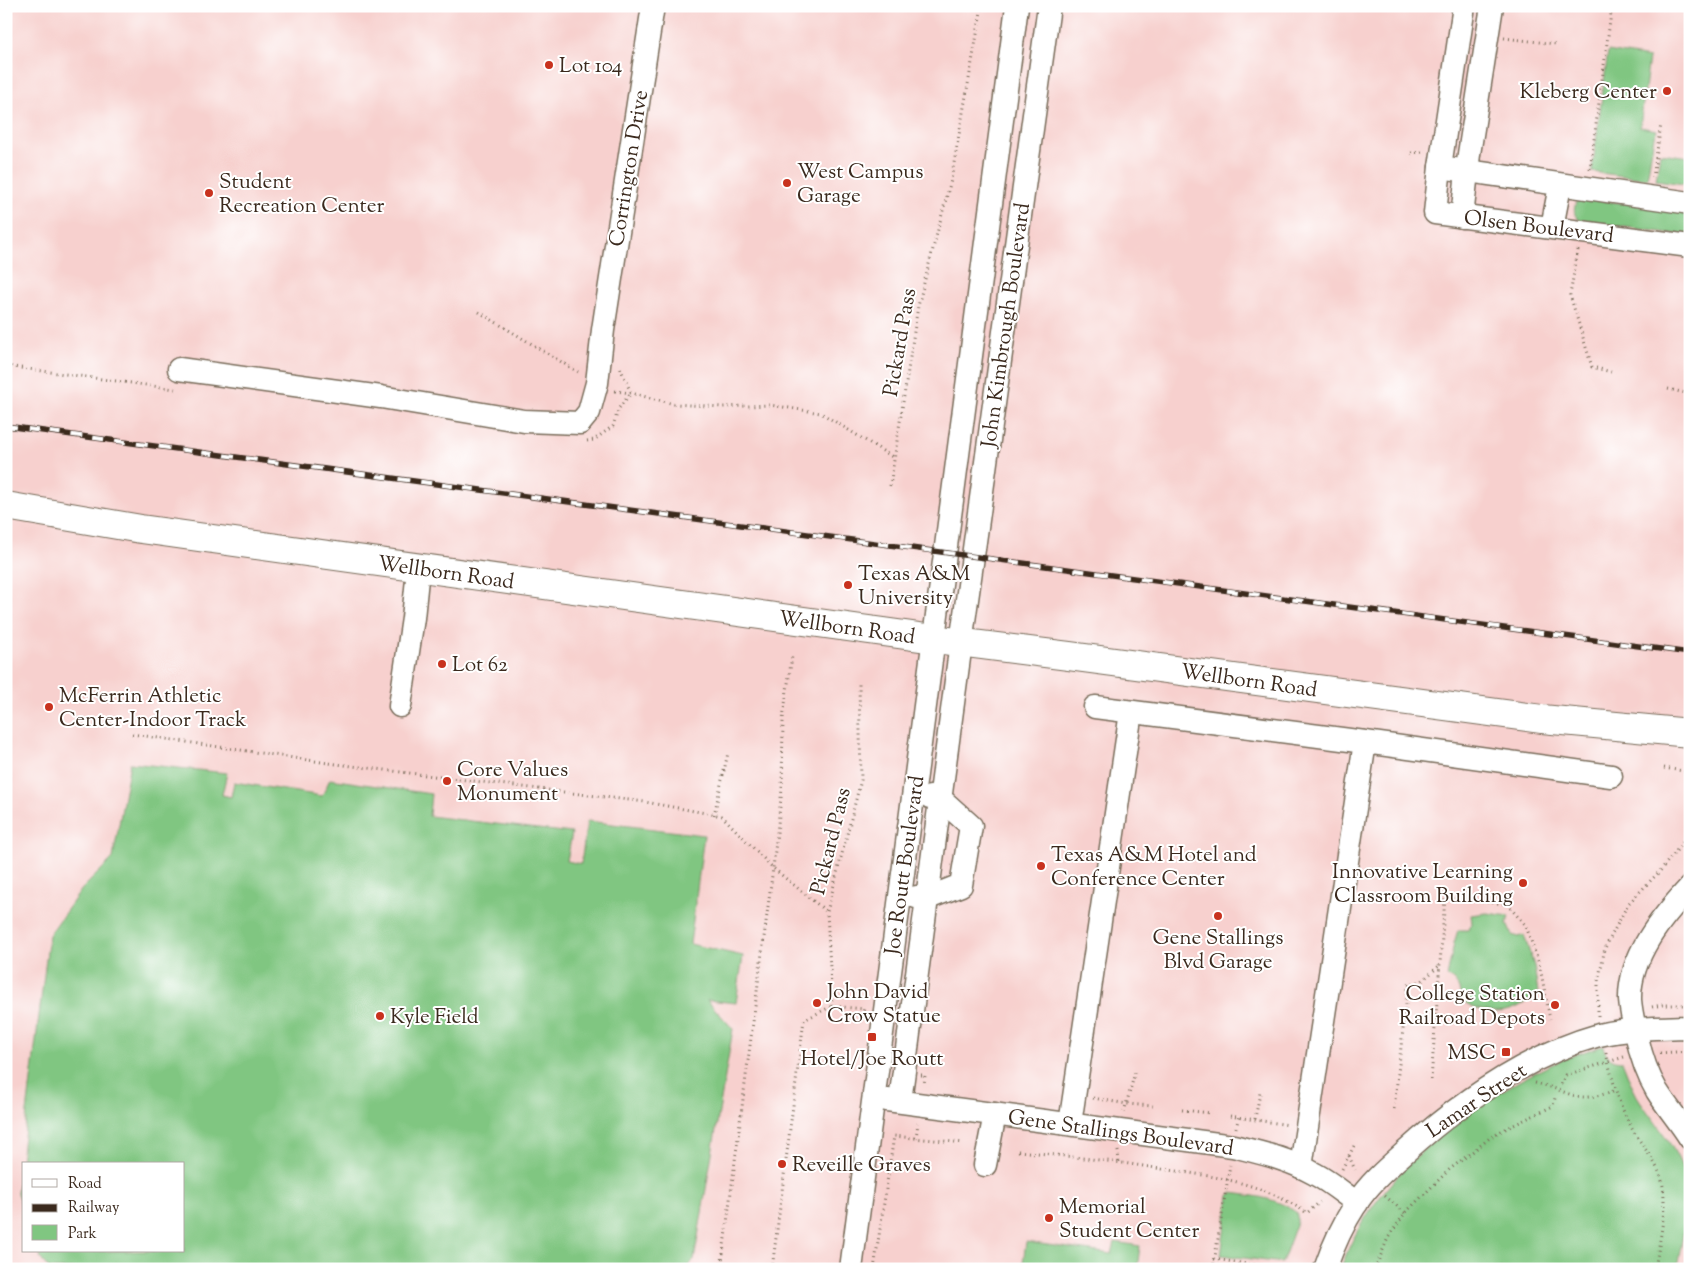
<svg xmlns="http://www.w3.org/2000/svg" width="1696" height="1275" viewBox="0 0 1696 1275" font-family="'Sorts Mill Goudy',serif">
  <rect width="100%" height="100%" fill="#fff"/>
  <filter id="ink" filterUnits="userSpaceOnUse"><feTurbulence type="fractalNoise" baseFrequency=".02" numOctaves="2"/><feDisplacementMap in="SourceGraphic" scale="10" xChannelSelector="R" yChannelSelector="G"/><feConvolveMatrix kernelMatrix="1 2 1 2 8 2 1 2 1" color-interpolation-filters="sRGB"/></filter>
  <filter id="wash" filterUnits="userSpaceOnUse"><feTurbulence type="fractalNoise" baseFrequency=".0096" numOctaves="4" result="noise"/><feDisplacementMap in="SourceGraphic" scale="20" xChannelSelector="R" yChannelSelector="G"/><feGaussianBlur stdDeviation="1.12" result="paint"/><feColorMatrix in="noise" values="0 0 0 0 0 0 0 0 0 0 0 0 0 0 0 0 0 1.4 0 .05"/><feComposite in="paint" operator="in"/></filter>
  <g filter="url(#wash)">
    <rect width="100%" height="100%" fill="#ebe6c8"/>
    <path fill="#f7d0ce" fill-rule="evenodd" d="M6,6h1684v1263h-1684zM24,1164h160v87h-160z"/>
    <g fill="#80c681" stroke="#5e7850">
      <path d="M1608,51l41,7 -9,69 17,3 -3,6 -7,43 -55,-7z"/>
      <path d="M1660,153l30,4v28l-34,-5z"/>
      <path d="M1579,198l111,13v25l-109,-15c-9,-4 -8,-16 -2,-23z"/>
      <path d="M130,763l97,10 -5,22 9,2 3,-15 88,14 8,-17 101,15 -2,22 143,17 -5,28 14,3 6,-43 117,14 -14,109 53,12 -7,47 -29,-3 26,29 -39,231 -9,9h-636l-8,-10 -3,-8h146v-87h-160v48l-7,-19 32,-258 33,-46 31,-31z"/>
      <path d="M1487,913l22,3 -2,8 5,11 7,2 5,-2 10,31 4,26c-19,18 -35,24 -61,17 -4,-2 -10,-3 -13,-7 -7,-11 -2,-18 -17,-25l7,-34 4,-13h10l4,-6 -1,-9z"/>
      <path d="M1603,1046c2,9 9,15 19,15 5,12 9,24 15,35 16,26 41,51 48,82 6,26 -4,64 -8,91h-336c30,-100 166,-198 262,-223z"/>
      <path d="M1231,1193c25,3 46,5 66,20v9l-15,41 -61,-8 8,-59z"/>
      <path d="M1026,1242l86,12 3,-12 25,4 -3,23h-115z"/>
    </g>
  </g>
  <g filter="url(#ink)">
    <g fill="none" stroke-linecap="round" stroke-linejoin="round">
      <g stroke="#796c5a" stroke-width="25">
        <g id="minor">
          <path d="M1464,6l-24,161 -5,46 255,33"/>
          <path d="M1440,167l250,36"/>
          <path d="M1462,217l7,-63 23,-148"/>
          <path d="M1552,227l8,-41"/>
          <path d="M179,369l202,28 143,24 56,2 9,-11 8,-29 6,-53 50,-324"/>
          <path d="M400,706l13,-88 5,-49"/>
          <path d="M1095,707l270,35 246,34"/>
          <path d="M1690,887c-28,30 -61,69 -60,113 1,12 4,25 7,37 4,19 10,37 20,54 10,16 23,31 33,47"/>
          <path d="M916,897l12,1 33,-13 10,-59 -30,-27 -11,-2"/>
          <path d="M887,1100l346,46c28,7 56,13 82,28 15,8 28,19 42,29"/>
          <path d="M900,1101l61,-458 88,-637"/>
          <path d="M1070,1124l61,-412"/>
          <path d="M985,1165l10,-51"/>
          <path d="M1301,1167l64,-425"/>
          <path d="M851,1269l166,-1263"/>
          <path d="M1325,1269c8,-23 18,-45 31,-65 12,-19 30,-35 47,-50 56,-51 122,-98 196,-119 29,-7 61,-7 91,-8"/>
        </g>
      </g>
      <g stroke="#796c5a" stroke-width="30">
        <path id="major" d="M6,506l135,23 793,110 135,17 473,63 148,14"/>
      </g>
      <g stroke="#796c5a" stroke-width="3" stroke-dasharray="1 4" stroke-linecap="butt">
        <path d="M1504,38l52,6"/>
        <path d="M1411,153l12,-1"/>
        <path d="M1590,169l22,-163"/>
        <path d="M1653,178l8,-54"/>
        <path d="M1578,250l-8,45 22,72 19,5"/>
        <path d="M479,312l99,60"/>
        <path d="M6,366l169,23"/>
        <path d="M1668,389l22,5"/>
        <path d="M615,391l16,2 43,11 49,3 47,-2 51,8 73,45"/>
        <path d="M587,441l7,-1 19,-14 6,-18 12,-15 -12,-28"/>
        <path d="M890,486l28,-180 33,-126 31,-174"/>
        <path d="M132,734l196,29 317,39 77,14 51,52 54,44"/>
        <path d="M1664,768l26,4"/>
        <path d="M714,815l14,-62"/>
        <path d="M832,1006l-5,-94 34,-132 -2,-96"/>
        <path d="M1652,1007l10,-2h28"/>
        <path d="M1598,1016v-34l7,-34 23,-44 32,-33 24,-30 6,-13"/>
        <path d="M1606,1053c6,25 12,49 24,72 10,19 27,36 32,56 6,26 -3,62 -7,88"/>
        <path d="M1660,1053l30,-2"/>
        <path d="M921,1075h4l-1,10"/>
        <path d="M1431,1080l14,-182 62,6 19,22 14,41 10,52"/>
        <path d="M1535,1083c38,8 39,23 81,7"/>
        <path d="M1561,1084l5,-9 58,-18"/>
        <path d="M1093,1098l34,6 26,2"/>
        <path d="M1394,1109l14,-124 14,-4 18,-16"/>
        <path d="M1182,1110l29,3"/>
        <path d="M1124,1112l12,-43"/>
        <path d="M1230,1116l59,9"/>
        <path d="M1255,1119l5,-26"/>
        <path d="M1236,1128l3,-12"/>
        <path d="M916,1138l2,-15"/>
        <path d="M1018,1151c48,5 96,10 144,18 56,8 96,12 145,44l13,-11"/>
        <path d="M1118,1151l1,11"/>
        <path d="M1349,1156l6,14"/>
        <path d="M1342,1169l13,-25"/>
        <path d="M1385,1196l20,17"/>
        <path d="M1214,1259l68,10"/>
        <path d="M721,1269l52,-401 9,-79 1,-71 9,-62"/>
        <path d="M772,1269l32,-249 28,-14 32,3 -1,3"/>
        <path d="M874,1269l20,-133 70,7"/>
        <path d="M1213,1269l17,-104"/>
        <path d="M1375,1269l13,-31 17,-25 44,-43 46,-36 58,-28 2,-8"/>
      </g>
      <use href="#minor" stroke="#fff" stroke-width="22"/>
      <use href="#major" stroke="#fff" stroke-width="28"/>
      <g stroke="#3b2a1e" stroke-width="5.5">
        <path id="rail" d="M6,426l1684,227"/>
      </g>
      <use href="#rail" stroke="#fff" stroke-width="4" stroke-dasharray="11" stroke-linecap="butt"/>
    </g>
  </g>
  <g fill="#c8321e" stroke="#fff" stroke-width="2">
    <circle cx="549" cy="65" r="5"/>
    <circle cx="1667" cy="91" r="5"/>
    <circle cx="787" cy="183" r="5"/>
    <circle cx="209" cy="193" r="5"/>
    <circle cx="848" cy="585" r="5"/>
    <circle cx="442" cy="664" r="5"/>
    <circle cx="49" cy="707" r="5"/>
    <circle cx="447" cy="781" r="5"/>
    <circle cx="1041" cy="866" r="5"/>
    <circle cx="1523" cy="883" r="5"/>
    <circle cx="1218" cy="916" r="5"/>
    <circle cx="817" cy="1003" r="5"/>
    <circle cx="1555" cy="1005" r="5"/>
    <circle cx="380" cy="1016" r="5"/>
    <rect x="867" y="1032" width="10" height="10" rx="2.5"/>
    <rect x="1501" y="1047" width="10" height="10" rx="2.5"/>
    <circle cx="782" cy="1164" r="5"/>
    <circle cx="1049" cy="1218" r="5"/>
  </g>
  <g text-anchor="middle" stroke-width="4" stroke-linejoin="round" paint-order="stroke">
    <g font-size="21" fill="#3b2a1e" stroke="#fff" text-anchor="start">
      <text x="559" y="72">Lot 104</text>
      <text x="1657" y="98" text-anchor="end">Kleberg Center</text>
      <text x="797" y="178">West Campus<tspan x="797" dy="24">Garage</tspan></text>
      <text x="219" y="188">Student<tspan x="219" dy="24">Recreation Center</tspan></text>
      <text x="858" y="580">Texas A&amp;M<tspan x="858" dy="24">University</tspan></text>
      <text x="452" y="671">Lot 62</text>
      <text x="59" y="702">McFerrin Athletic<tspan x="59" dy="24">Center-Indoor Track</tspan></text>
      <text x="457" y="776">Core Values<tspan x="457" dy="24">Monument</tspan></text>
      <text x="1051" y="861">Texas A&amp;M Hotel and<tspan x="1051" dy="24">Conference Center</tspan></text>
      <text x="1513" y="878" text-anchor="end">Innovative Learning<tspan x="1513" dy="24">Classroom Building</tspan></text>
      <text x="1218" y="944" text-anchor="middle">Gene Stallings<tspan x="1218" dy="24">Blvd Garage</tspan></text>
      <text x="827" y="998">John David<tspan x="827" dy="24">Crow Statue</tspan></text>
      <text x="1545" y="1000" text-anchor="end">College Station<tspan x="1545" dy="24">Railroad Depots</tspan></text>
      <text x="390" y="1023">Kyle Field</text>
      <text x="1496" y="1059" text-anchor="end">MSC</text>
      <text x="872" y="1065" text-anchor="middle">Hotel/Joe Routt</text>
      <text x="792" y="1171">Reveille Graves</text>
      <text x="1059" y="1213">Memorial<tspan x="1059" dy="24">Student Center</tspan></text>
    </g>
    <g font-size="21" fill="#3b2a1e" stroke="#fff">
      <text transform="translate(628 168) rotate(-81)" y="7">Corrington Drive</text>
      <text transform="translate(1539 226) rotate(7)" y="7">Olsen Boulevard</text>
      <text transform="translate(1005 325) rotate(-82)" y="7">John Kimbrough Boulevard</text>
      <text transform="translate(899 342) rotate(-80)" y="7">Pickard Pass</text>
      <text transform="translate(446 572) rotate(8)" y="7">Wellborn Road</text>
      <text transform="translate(847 627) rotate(8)" y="7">Wellborn Road</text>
      <text transform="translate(1249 680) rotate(8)" y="7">Wellborn Road</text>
      <text transform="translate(830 841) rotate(-76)" y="7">Pickard Pass</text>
      <text transform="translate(904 865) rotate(-82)" y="7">Joe Routt Boulevard</text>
      <text transform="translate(1476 1100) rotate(-34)" y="7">Lamar Street</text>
      <text transform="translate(1121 1132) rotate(8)" y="7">Gene Stallings Boulevard</text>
    </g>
  </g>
  <rect width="1696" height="1275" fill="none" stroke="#fff" stroke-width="25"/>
  <rect x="22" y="1162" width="162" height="90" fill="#ffffff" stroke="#b1aaa5"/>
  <rect x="32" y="1179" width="25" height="8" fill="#ffffff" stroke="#b1aaa5"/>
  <text x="68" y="1188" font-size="15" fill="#3b2a1e">Road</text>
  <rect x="32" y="1204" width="25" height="8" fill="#3b2a1e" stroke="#b1aaa5"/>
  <text x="68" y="1212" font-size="15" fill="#3b2a1e">Railway</text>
  <rect x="32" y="1225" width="25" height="15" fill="#80c681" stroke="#b1aaa5"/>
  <text x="68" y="1238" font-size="15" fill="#3b2a1e">Park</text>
</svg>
